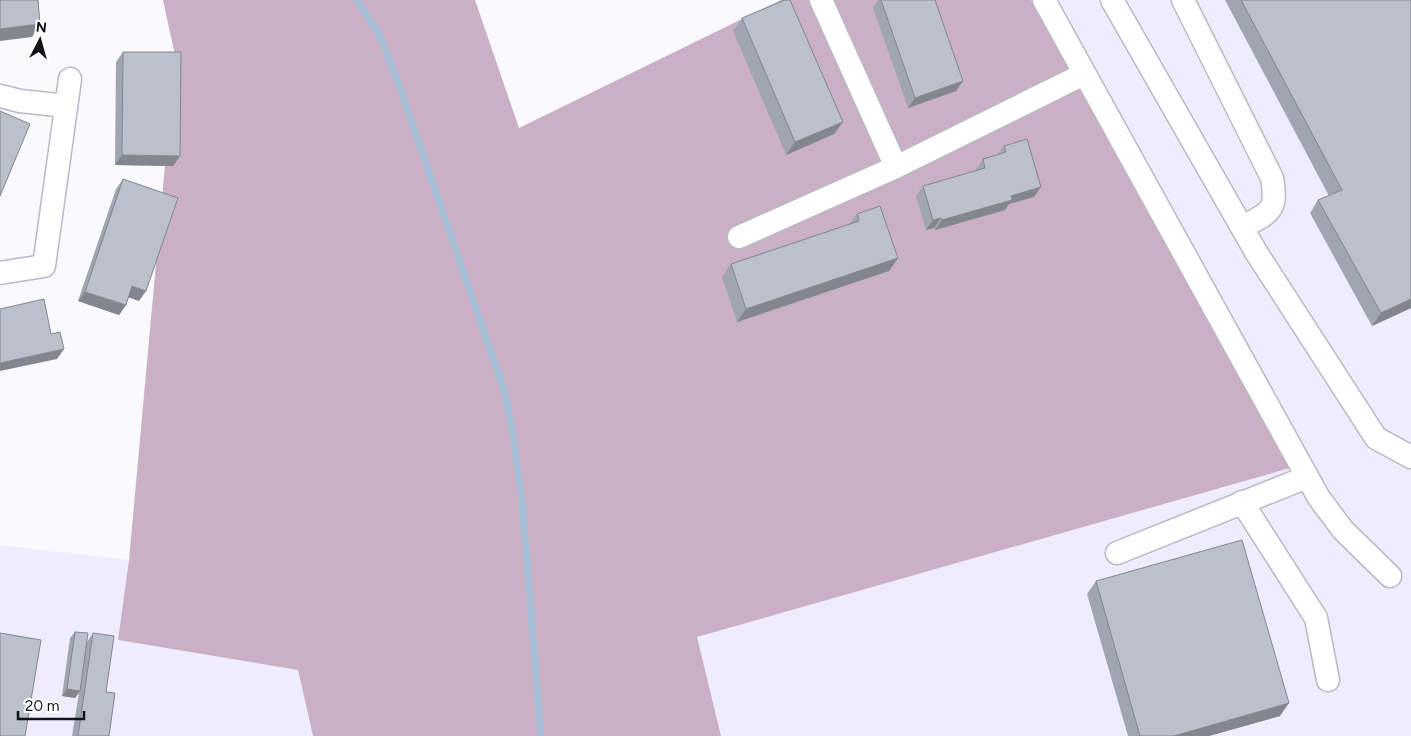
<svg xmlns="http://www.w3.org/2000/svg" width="1411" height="736" viewBox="0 0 1411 736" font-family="Figtree,sans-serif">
  <rect width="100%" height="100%" fill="#faf9fe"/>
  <g fill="#efedfd">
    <path d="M1031,0h380v736h-690l-24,-99 604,-172z"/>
    <path d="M0,545l129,15 -11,80 180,30 15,66h-313z"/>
  </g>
  <path fill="#cbb0c5" d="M163,0h312l44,128 262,-128h250l270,465 -604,172 24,99h-408l-15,-66 -180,-30 11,-80 46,-505z"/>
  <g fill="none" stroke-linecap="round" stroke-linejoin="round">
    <path stroke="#a5bed5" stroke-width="7" d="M357,0l22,34 19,48 106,308 8,37 10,74 19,235"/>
    <g stroke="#bab9c4" stroke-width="25">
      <g id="minor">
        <path d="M821,0l75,167"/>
        <path d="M1044,0l275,498 24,32 47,46"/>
        <path d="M1112,0l144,252 120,186 35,19"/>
        <path d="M1183,0l89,178c6,34 -3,35 -30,49"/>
        <path d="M0,96l20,5 46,5"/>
        <path d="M739,237l157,-70 188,-93"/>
        <path d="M0,273l44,-7 26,-187"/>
        <path d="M1242,502l74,116 12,62"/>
        <path d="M1117,553l190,-76"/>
      </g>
    </g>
    <use href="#minor" stroke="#fff" stroke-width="22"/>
  </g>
  <g fill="#a1a5af">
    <path d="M878,0h57l21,91 -48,17 -35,-100z"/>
    <path d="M1225,0h186v308l-39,18 -62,-113 8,-13 11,-4z"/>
    <path d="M742,18l92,116 -48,21 -53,-124z"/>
    <path d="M123,52l57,104 -7,10 -58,-1 1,-103z"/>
    <path d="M1004,146l30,51 -25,7 -4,6 -70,20 -1,-2 -8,2 -10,-34 7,-10 53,-15v-2l7,-10 14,-4z"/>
    <path d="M123,179l16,122 -11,-4 -2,8 -7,10 -41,-14 38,-112z"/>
    <path d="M857,214l41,44 -9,13 -152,51 -15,-45 9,-13 118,-40z"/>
    <path d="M1096,581l184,135 -71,20h-81l-41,-142z"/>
    <path d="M75,632l12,10 6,-9 13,59 3,44h-37l7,-43 -4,5 -13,-2 8,-58z"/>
  </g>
  <g fill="#83868e">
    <path d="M40,24l-8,13 -32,4v-12z"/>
    <path d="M963,81l-7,10 -48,17 7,-10z"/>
    <path d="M843,122l-9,12 -48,21 9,-13z"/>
    <path d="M122,155l58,1 -7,10 -58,-1z"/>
    <path d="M1041,187l-7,10 -25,7 -4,6 -70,20 7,-10 69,-24z"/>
    <path d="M941,218l-7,10 -8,2 7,-10z"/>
    <path d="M898,258l-9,13 -152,51 9,-13z"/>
    <path d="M132,286l14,5 -7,10 -14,-5z"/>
    <path d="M85,292l41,13 -7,10 -41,-14z"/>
    <path d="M1411,299v9l-39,18 9,-13z"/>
    <path d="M64,349l-7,10 -57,12v-8z"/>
    <path d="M67,689l13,2 -5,7 -13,-2z"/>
    <path d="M1289,703l-9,13 -71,20h-35z"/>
  </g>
  <g fill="#bbc0cb" stroke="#83868e">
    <path d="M0,0h38l2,24 -40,5z"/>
    <path d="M785,0h5l53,122 -48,20 -53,-124z"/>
    <path d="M881,0h54l28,81 -48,17z"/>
    <path d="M1241,0h170v299l-30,14 -63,-113 24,-10z"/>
    <path d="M123,52h58l-1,104 -58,-1z"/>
    <path d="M0,111l30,13 -30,72z"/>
    <path d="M1027,139l14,48 -30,9 1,4 -70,20 -1,-2 -8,2 -10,-34 62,-18 -2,-9 23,-7 -2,-6z"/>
    <path d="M123,179l55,19 -32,93 -14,-5 -6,19 -41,-13z"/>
    <path d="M880,206l18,52 -152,51 -15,-45 128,-43 -2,-7z"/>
    <path d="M44,299l7,35 9,-2 4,17 -64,14v-54z"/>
    <path d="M1242,540l47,163 -115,33h-34l-44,-155z"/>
    <path d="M75,632l13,1 -8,58 -13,-2z"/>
    <path d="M0,633l41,7 -16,96h-25z"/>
    <path d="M93,633l21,3 -8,56 9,1 -6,43h-31z"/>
  </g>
  <g transform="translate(40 40) rotate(6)" stroke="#ffffff" stroke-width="4" paint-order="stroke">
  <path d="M0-4L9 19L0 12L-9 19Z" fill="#131317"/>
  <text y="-8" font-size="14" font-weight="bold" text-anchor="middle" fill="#131317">N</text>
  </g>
  <path d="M18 711v8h66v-8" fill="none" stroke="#131317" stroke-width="2.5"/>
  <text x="25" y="711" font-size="15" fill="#131317" stroke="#ffffff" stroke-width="4" paint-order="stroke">20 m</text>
</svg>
